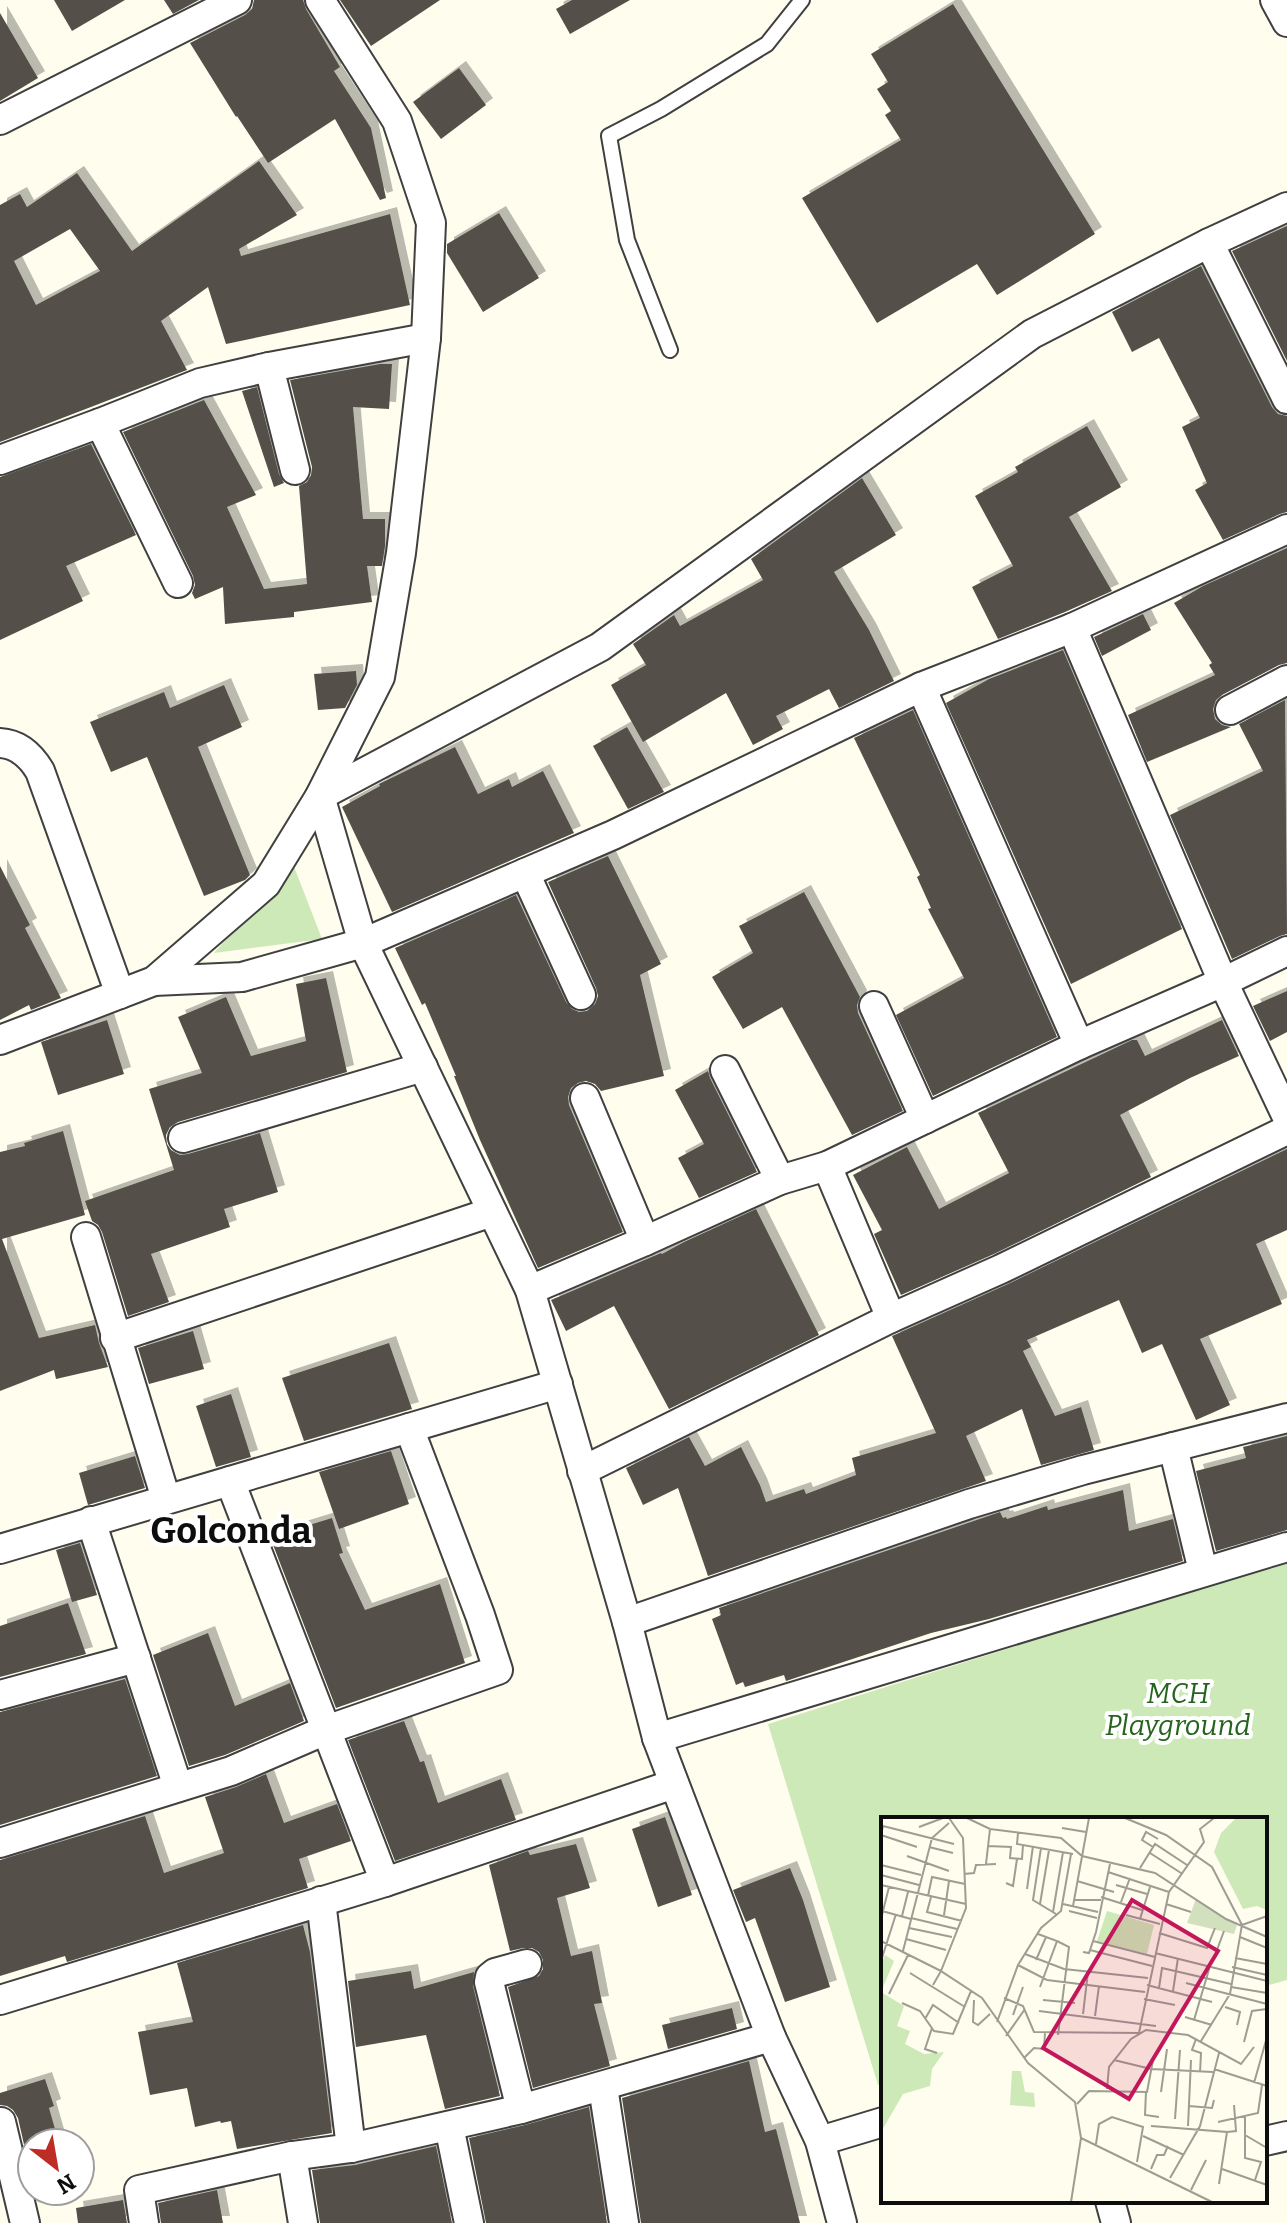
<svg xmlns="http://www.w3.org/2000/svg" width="1287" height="2223" viewBox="0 0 1287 2223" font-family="Bitter,serif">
  <defs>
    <filter id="shadow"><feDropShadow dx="7" dy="-7" stdDeviation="0" flood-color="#0004"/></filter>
  </defs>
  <rect width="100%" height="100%" fill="#fffded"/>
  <g fill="#cce9b7">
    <path d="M293,864l29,75 -108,14z"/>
    <path d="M1287,1561v419l-22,6v-167h-382v264l-5,2 -110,-361z"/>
  </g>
  <g fill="#554f49" fill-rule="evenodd" filter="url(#shadow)">
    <path d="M54,0h71l-53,31z"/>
    <path d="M164,0h35l-26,14z"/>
    <path d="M254,0h49l3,9 34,58 -6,4 37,57 15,70 -6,2 -45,-81 -67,44 -31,-47 -1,1 -46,-74 55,-28 7,-6z"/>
    <path d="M340,0h100l-69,46z"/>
    <path d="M572,0h58l-60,34 -14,-25z"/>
    <path d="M953,4l142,230 -98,61 -20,-31 -100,59 -75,-125 99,-58 -16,-25 6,-4 -14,-22 11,-7 -17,-28z"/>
    <path d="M0,13l38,65 -38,23z"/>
    <path d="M459,68l27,37 -45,34 -28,-37z"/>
    <path d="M259,161l38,54 -58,34 2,7 149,-42 20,91 -184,39 -18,-57 -47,34 26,49 -187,72v-237l20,-11 7,13 50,-34 55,78zM70,229l30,42 -64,34 -22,-44z"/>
    <path d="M499,213l40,65 -56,34 -36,-59v-9z"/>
    <path d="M1287,226v135l-55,-110z"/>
    <path d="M1201,266l71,141 6,7 9,2v96l-7,2 -57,26 -28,-50 12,-7 -25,-56 18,-9 -41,-80 -27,14 -20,-40z"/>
    <path d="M380,364h12l-3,45 -36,-2 10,112h22v27l-3,20h-15l5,36 -78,10v5l-69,7 -2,-37 -28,12 -3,-6 3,-8 -2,-9 -70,-144 81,-32 52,95 -29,12 37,82 43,-5 -8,-98 8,-4 4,-7 1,-8 -22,-87z"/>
    <path d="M257,387l22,87 5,9 -10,4 -32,-96z"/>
    <path d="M1087,426l34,61 -52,30 43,74 -47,21 -67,27 -26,-52 41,-21 -38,-70 43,-24 -3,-5z"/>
    <path d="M91,444l45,91 -70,31 17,35 -83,39v-163z"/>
    <path d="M862,478l34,57 -62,37 35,58 25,51 -55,27 -10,-19 -53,27 7,13 -30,16 -27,-52 -83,49 -32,-57 35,-20 -13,-21 41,-29 6,11 83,-46 -12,-21z"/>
    <path d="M1287,548v115l-8,2 -57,30 -6,5 -3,9 2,10 7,6 9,2 -84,35 -19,-47 87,-40 -6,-10 3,-2 -38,-60 29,-17z"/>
    <path d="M1143,614l8,16 -49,26 -8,-19z"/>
    <path d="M1063,650l119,279 -111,55 -125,-281 43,-24z"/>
    <path d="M356,671l1,14 -12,23 -27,2 -4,-36z"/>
    <path d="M224,685l18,42 -44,20 52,128 -5,5 -41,16 -57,-139 -36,15 -21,-50 74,-30 6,16z"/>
    <path d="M1285,700l2,234 -7,2 -48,23 -62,-144 93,-44 -24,-47z"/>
    <path d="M913,710l144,327 -124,59 -37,-81 68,-37 -36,-69 3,-1 -14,-31 3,-2 -66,-137z"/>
    <path d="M627,727l37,65 -36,17 -35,-63z"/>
    <path d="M455,747l23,47 31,-15 3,8 31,-16 31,62 -182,79 -50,-105 38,-21 -1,-2z"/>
    <path d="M608,856l53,108 -21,11 24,101 -63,15 -6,-7 -9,-3 -8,2 -7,5 -3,9 1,8 54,127 -85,36 -58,-128 -26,-64h2l-31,-73 -3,2 -27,-57 121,-53 50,107 6,7 7,3 8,-1 8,-7 3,-8 -2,-8 -48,-106z"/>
    <path d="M0,866l30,59 -5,3 36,70 -30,12 -2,-5 -29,15z"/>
    <path d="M804,892l56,105 -3,8 1,8 45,98 -51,24 -70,-128 -39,22 -31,-52 41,-24 -14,-27z"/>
    <path d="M326,978l21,94 -169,50 -8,5 -4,8 1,9 4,6 9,5 8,-1 72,-21 18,59 -54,17 6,18 -79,27 18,48 -41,14 -26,-84 -4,-7 -6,-4 -7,-20 89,-31 -25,-81 53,-16 -24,-56 48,-20 25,59 55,-15 -10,-57z"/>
    <path d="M1287,991v41l-17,9 -17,-35z"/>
    <path d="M107,1020l17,54 -66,21 -17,-53z"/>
    <path d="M1222,1020l17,36 -49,22 -70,37 31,62 -157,77 -93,41 -27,-61 8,-4 -29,-55 54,-28 32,62 70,-36 -31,-60 154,-73h5l8,16z"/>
    <path d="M708,1071l2,7 47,94 -58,26 -21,-40 26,-14 -29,-54z"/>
    <path d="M63,1131l22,84 -83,24 37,99 56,-13 4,18 9,24 -52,12 -2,-9 -54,21v-239l25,-6 -1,-3z"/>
    <path d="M1287,1149v81l-31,14 26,60 -82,35 30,66 -34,15 -34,-76 -20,9 -23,-53 -92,40 4,7 -8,4 32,65 26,-9 13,43 -53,15 -19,-56 -56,27 20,45 -278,95 -30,-88 -35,17 -17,-37 63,-31 16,29 36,-19 19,38 6,17 38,-13 2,5 50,-19 -4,-17 84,-25 -44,-97 116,-52z"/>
    <path d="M756,1209l63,126 -150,74 -55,-103 -48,25 -15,-31 110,-47 1,1 22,-12z"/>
    <path d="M193,1331l11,38 -55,15 -11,-36z"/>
    <path d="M389,1343l23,66 -108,32 -22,-63z"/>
    <path d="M231,1394l20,63 -35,10 -20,-61z"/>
    <path d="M1287,1436v94l-71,21 -20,-80 50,-13 -3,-11z"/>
    <path d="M391,1451l18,53 -70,25 -20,-57z"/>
    <path d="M135,1456l10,32 -57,17 -9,-32z"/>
    <path d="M1123,1490l6,41 44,-12 10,42 -194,58 -58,14 -145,48 -2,-6 -39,12 -2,-5 -7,3 -24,-66 9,-4 -2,-7 281,-96 3,6 3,-1 1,2 40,-13 1,4z"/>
    <path d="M332,1518l11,35 -4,1 26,56 75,-26 25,79 -129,45 -66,-171z"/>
    <path d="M80,1543l17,52 -25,7 -16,-52z"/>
    <path d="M68,1603l18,51 -86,23v-51z"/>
    <path d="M208,1633l27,73 55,-23 14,38 -79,34 -36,11 -36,-111z"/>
    <path d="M125,1679l32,97 -157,49v-113z"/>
    <path d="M404,1721l16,41 4,-1 14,42 63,-24 15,41 -121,41 -47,-121z"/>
    <path d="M266,1774l18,49 53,-19 14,37 -52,18 9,29 -241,74 -2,-6 -65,20v-116l145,-44 19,57 60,-20 -19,-56 31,-10z"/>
    <path d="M665,1817l27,78 -34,12 -26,-78z"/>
    <path d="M576,1844l14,44 -33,10 14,58 21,-5 10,52 -8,1 16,62 -77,22 -25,-101 31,-11 4,-7v-9l-4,-8 -7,-4h-9l-13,3 -21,-86 39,-14 2,4z"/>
    <path d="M790,1868l13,32 27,87 -45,15 -30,-84 -9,4 -13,-32z"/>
    <path d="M303,1925l7,27 22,181 -95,16 -6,-28 -10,2 -1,-2 -25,6 -8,-39 -37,7 -12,-63 55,-10 -16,-59z"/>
    <path d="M411,1971l3,18 60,-17 -1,14 27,110 -55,13 -19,-74 -70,12 -8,-66z"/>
    <path d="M732,2008l5,21 -69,20 -6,-24z"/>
    <path d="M749,2061l16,71 11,-3 24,94h-159l-19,-125z"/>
    <path d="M45,2079l9,27 -5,2 10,35h-27v27l-2,1 -12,-53 -5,-8 -6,-4 -7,-1v-12z"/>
    <path d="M589,2107l18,116h-121l-17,-85 56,-13z"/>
    <path d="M436,2146l16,77h-132l-8,-53 43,-5z"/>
    <path d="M217,2190l6,33h-62l-3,-20z"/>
    <path d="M123,2200l4,23h-49l-2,-15z"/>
  </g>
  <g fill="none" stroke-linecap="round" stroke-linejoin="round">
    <g stroke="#404040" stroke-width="18">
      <path id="lane" d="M670,350l-43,-110 -18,-104 52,-27 106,-65 35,-44"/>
    </g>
    <g stroke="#404040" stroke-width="32">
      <g id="street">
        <path d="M1275,0l12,22"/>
        <path d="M0,120l237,-120"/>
        <path d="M1209,243l78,156"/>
        <path d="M269,367l26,103"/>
        <path d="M100,423l78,160"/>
        <path d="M0,460l100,-37 100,-40 69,-16 157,-29"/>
        <path d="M1072,628l151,354 64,135"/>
        <path d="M921,687l158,358"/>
        <path d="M1230,710l57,-30"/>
        <path d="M0,743c18,1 31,13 40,28l80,223"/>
        <path d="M525,873l56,122"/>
        <path d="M154,981l88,-4 121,-34 250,-108 308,-148 151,-59 215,-99"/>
        <path d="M874,1006l51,113"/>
        <path d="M0,1040l154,-59 112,-97 54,-88 60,-119 21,-124 25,-215 5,-115 -34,-102 -77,-121"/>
        <path d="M725,1070l55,110"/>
        <path d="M585,1098l60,143"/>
        <path d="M183,1138l240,-71"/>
        <path d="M827,1166l64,152"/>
        <path d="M86,1237l80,262"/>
        <path d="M530,1290l115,-49 135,-61 47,-14 252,-121 144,-63 64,-31"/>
        <path d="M115,1338l377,-126"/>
        <path d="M1173,1447l30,124"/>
        <path d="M582,1471l309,-153 110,-49 286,-139"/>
        <path d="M230,1481l155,401"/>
        <path d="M91,1521l87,266"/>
        <path d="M0,1549l558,-165"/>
        <path d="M627,1622l342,-118 114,-34 204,-52"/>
        <path d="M0,1695l136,-37"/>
        <path d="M657,1738l630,-191"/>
        <path d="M0,1843l231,-72 95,-41 172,-60 -18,-55 -71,-187"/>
        <path d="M321,1901l30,247"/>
        <path d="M0,2000l385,-118 289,-98"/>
        <path d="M603,2087l21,136"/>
        <path d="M521,2109l-32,-127 1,-5 5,-4 32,-9"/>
        <path d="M1,2122l24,101"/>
        <path d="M449,2126l20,97"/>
        <path d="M820,2141l63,-19"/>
        <path d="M1265,2141l22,-5"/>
        <path d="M292,2156l11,67"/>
        <path d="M1110,2201l6,22"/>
        <path d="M144,2223l-5,-33 153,-34 59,-8 170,-39 250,-72"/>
        <path d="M842,2223l-22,-82 -49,-104 -114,-299 -30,-116 -97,-332 -167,-347 -43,-147 280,-149 432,-313 177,-91 78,-36"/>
      </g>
    </g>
    <use href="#lane" stroke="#fff" stroke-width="14"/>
    <use href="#street" stroke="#fff" stroke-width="28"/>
  </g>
  <g text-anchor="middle" stroke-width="8" stroke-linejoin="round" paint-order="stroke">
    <g font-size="28" font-style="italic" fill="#25641d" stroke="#fff">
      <text x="1178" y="1703">MCH<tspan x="1178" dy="32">Playground</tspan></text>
    </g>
    <g font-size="36" font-weight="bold" fill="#0d0d0d" stroke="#fff">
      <text x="231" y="1543">Golconda</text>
    </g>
  </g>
  <g transform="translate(881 1817)">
    <rect width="386" height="386" fill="#fffded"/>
    <path d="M355,1h31v92l-10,-4 -14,3 -29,-57 7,-19zM226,94l47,14 -7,29 -50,-13zM4,138l9,6 -13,31 23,14 -7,20 13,5 -5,13 19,10 20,-2 -12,17 -2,17 -27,8 -22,38v-167zM131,254h9l4,21 9,1 1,14 -25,-2z" fill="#cce9b7"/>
    <path d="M315,82l41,26 -3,9 -47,-11z" fill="#d2e0be"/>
    <path fill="none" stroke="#9e9d93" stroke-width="2" d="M68,1l14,20 3,70 -25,63 41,27 46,65 47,39 6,36 131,64M86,1l23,11 71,9 21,18 73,17 71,46 41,18M244,1l41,17 46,32 30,58 -12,69 -29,47M38,10l24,-9M181,11l24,4M137,16l-1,11 56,10M0,18l2,-9 71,18M0,18l36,12M107,29l23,1 -1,11 12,1 1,-14M48,30l24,6M272,30l-11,-7 4,-8 12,7M160,31l-8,52 23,14M269,36l31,20M26,39l42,15M105,47l4,-35M0,48l40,10M259,51l15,-24 32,21M227,55l61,20M83,57l10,-1 2,-8 20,-1M0,58l38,10M196,64l37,11M125,66l7,3 4,-27M0,68l85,19M235,68l31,9M146,72l6,-43M47,79l4,-19 33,7M50,80l-4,15 35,9M220,80l41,13M193,83h27M240,85l9,-24M159,87l9,-54M182,87l35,8M285,87l25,8M192,89l16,-88M1,94l29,8M188,94l28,7M172,95l10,-60M63,98l5,-34M245,98l34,9M21,99l6,-24M30,101l46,11M0,102l8,-32M259,102l10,-32M361,108l25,-9M28,111l43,9M278,116l48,15 8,-20M157,117l19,7 -17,46M359,120l27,11M25,122l40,11M0,124l60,30 -8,14M176,124l12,6 -11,88M212,124l62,16M209,133l62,16M22,134l29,-113 17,-15M202,135l6,1 7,-21 14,-68M274,136l112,28M144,137l39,15 84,9M333,141l10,-27M354,141l32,6M155,143l10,-23M0,144l15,-47M137,148l29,15 98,12M351,150l35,8M29,156l55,34M305,166l81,21M266,168l65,17M350,170l36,6M278,171l3,-20 69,16M292,174l5,-33M8,177l19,-39M123,181l19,8 11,26 105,1 30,-141 35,-50 -4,-13 14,-11M263,182l31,6M93,183l-1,22 5,3 12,-11M162,183l32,3M21,186l18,8 14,20 19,3 18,-43M344,190l15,5 -3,13M158,194l117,15M202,197l5,-42M132,198l10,-28M214,199l4,-30M304,200l27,8M44,202l8,-14 26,18M313,203l16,-54M116,205l21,-57 23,-37 20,-17 10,-57M51,211l-7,21 12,4M125,219l19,-27M315,222l-4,11 9,3 -1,20M363,225l8,-31 15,-2M143,241l10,-10 10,1 1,-16M233,243l37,9 62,3M333,252l53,17M373,266l13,-46M226,272l2,-22 22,-28 15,-9 42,5 53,29 13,-17M265,275l-1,23 14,2M280,275l6,-43M196,287l12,-13 58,1 6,-32M308,289l23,2 2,-8M364,299v42l16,4 -6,18M294,302l5,-69M337,305l40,-9 4,-28M270,309l76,6 -8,52M307,309l3,-66M346,315l9,-1 -2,-26M364,318l22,13M262,319l41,19M215,327l3,-20 13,-7 31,10 -6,35M270,352l6,-14h7l4,-9M341,352l45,16M289,361l30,-52 19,-73M310,373l15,-30M190,385l10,-64"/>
    <path fill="#c2185b" fill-opacity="0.15" stroke="#c2185b" stroke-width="4" d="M251,83l86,51 -89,148 -86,-51z"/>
    <rect width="386" height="386" fill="none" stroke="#0d0d0d" stroke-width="4"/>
  </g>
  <g transform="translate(56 2167) rotate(149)"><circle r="38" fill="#ffffff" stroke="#9e9e9e" stroke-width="2"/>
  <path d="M0-6L14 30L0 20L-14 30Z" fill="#bd2d25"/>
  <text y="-12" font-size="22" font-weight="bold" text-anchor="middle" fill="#0d0d0d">N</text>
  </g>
</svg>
